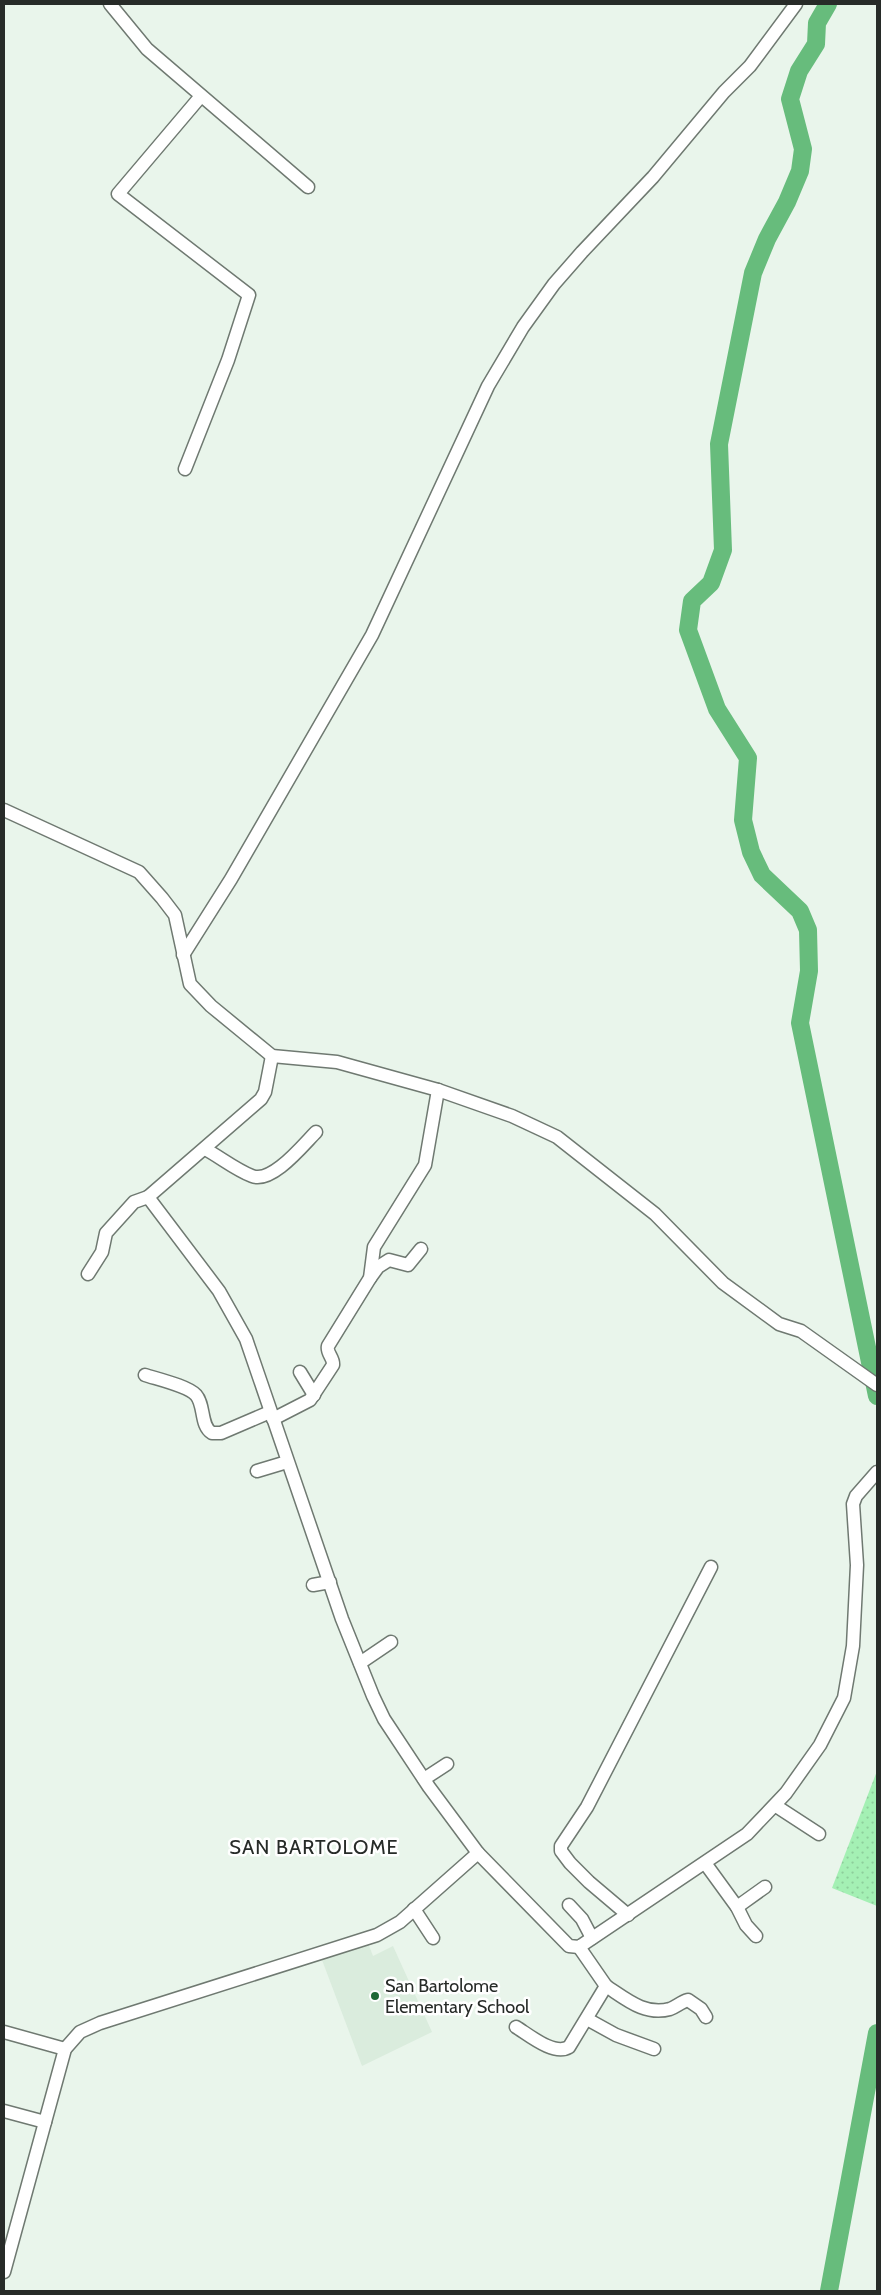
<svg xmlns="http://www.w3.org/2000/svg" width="881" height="2295" viewBox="0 0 881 2295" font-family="Cabin,sans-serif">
  <defs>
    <pattern id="grass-dots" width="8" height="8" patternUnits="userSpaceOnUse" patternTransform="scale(1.25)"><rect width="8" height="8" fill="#a4f0b4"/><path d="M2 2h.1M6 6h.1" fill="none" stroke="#8dce9b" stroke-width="1.8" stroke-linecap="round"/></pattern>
  </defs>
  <rect width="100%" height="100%" fill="#e9f5eb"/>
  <path fill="#daecdd" d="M368,1943l5,13 20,-10 39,86 -70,34 -40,-106z"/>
  <path fill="url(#grass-dots)" d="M877,1771v135l-45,-18z"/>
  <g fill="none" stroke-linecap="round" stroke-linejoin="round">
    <g stroke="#67bc7c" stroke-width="18">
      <path d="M828,4l-11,19 -1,21 -17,27 -9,28 13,50 -3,22 -13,31 -20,37 -14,34 -34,171 4,106 -12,33 -19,18 -4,29 29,79 31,49 -5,62 8,32 11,23 38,36 8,19 1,41 -9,52 77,373"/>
      <path d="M829,2291l48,-258"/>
    </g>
    <g stroke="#6f7971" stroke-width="15">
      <g id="minor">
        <path d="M110,4l37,45 161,138"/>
        <path d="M185,469l43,-109 21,-65 -131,-101 83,-98"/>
        <path d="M4,810l135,62 23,26 13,17 15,69 21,22 61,50 65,6 101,28 74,26 45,21 98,77 68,69 56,41 22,7 76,54"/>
        <path d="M183,955l48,-76 141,-244 116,-249 35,-59 31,-43 28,-32 71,-75 71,-85 26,-26 46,-62"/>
        <path d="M272,1056l-7,36 -4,7 -113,98 71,94 27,48 96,280 31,77 11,23 45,68 49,66 91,93 10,1 168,-113 39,-41 34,-48 24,-47 9,-52 4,-81 -4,-61 3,-8 21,-24"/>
        <path d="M205,1149c15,8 31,21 47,27 20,8 51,-31 64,-44"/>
        <path d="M88,1274l14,-22 4,-19 28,-31 14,-5"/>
        <path d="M370,1278l8,-11 11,-7 19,5 13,-16"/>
        <path d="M300,1372l14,23"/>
        <path d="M145,1375c12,4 43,11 51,20 9,10 4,31 16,38h9l49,-21"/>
        <path d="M273,1419l37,-19 23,-35c1,-7 -7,-12 -5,-19l42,-68 4,-31 51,-82 13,-75"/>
        <path d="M257,1471l30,-9"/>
        <path d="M313,1585l17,-3"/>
        <path d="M360,1663l31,-21"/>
        <path d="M424,1779l23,-15"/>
        <path d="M776,1806l43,28"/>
        <path d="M705,1863l32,44 9,18 10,11"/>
        <path d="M569,1905l13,14 10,19"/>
        <path d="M737,1907l28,-20"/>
        <path d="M414,1909l19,29"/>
        <path d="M628,1915l-39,-33 -19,-19 -9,-12v-5l26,-39 124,-240"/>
        <path d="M606,1986c20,13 39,30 64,23 6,-2 11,-7 18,-9l13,9 5,8"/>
        <path d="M587,2019l29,16 38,14"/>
        <path d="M516,2027c13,8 38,29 53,20l37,-61 -27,-39"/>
        <path d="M4,2032l61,17"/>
        <path d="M4,2111l41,11"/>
        <path d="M4,2272l61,-223 15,-17 20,-9 277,-88 23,-13 78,-69"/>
      </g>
    </g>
    <use href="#minor" stroke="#fff" stroke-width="12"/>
  </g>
  <circle fill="#1e6836" stroke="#fff" stroke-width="2" cx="375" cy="1996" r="5"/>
  <g text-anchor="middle" stroke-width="5" stroke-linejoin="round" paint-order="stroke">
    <g font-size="18" fill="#272b28" stroke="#fff" text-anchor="start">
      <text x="385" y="1992">San Bartolome<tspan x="385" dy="21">Elementary School</tspan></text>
    </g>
    <g font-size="20" letter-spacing="1" fill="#272b28" stroke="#fff">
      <text x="314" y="1854">SAN BARTOLOME</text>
    </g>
  </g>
  <rect width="881" height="2295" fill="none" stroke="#272b28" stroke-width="10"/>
</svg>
